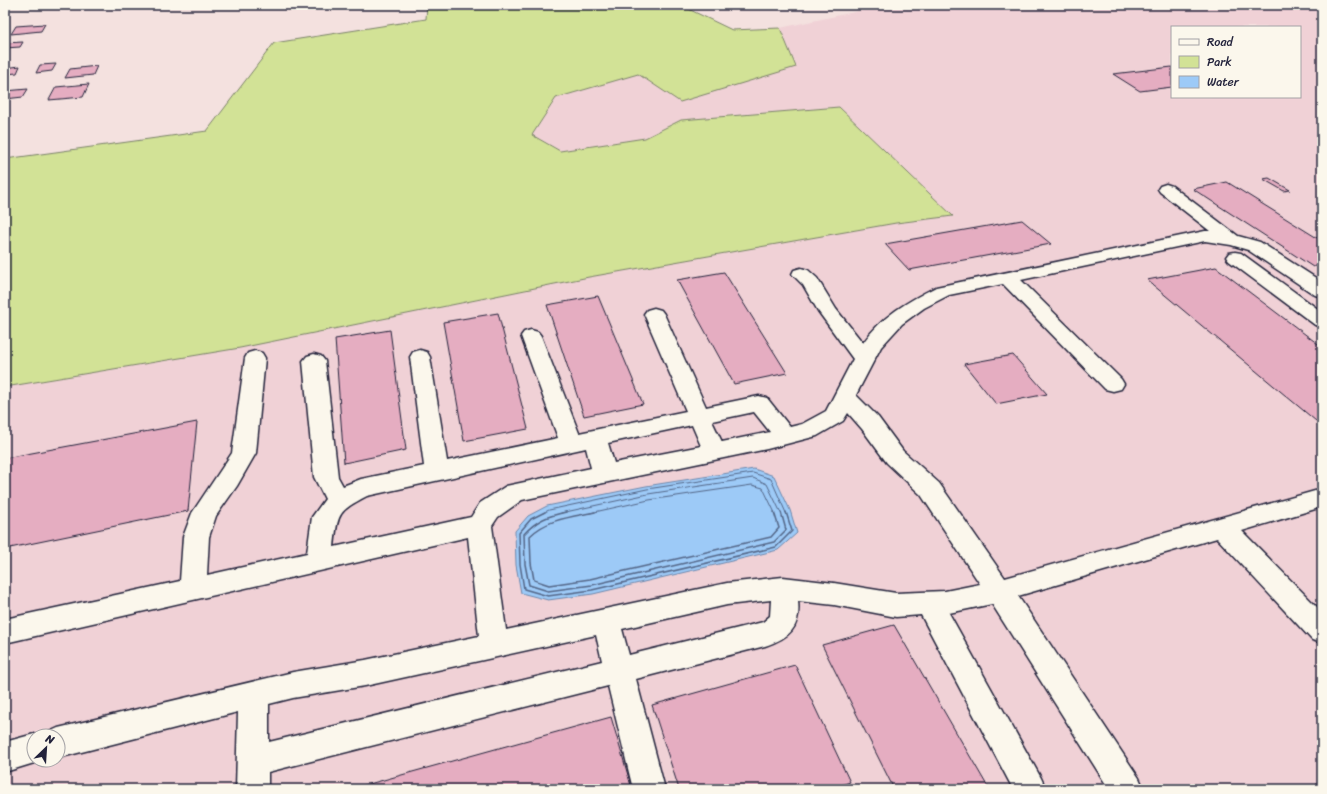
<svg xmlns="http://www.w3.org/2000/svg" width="1327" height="794" viewBox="0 0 1327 794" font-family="Sriracha,sans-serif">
  <rect width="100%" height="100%" fill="#f4e1df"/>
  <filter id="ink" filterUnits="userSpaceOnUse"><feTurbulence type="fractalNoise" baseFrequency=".025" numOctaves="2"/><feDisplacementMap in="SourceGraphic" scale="8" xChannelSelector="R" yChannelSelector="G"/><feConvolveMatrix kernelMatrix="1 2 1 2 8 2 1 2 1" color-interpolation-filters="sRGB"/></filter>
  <g filter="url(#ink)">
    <path fill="#f0d1d6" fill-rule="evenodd" d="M887,5h435v784h-1317v-402l235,-39 349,-71 307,-54 56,-7 -113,-109 -158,13 -36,18 -85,13 -28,-16 24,-37 82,-24 42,28 116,-36 -16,-38zM1172,27h128v70h-128zM34,736h24v24h-24z"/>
    <path fill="#d2e296" stroke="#7a8268" d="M427,5h253l52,25 48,-2 16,39 -116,35 -42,-28 -82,24 -24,37 28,16 85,-13 36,-18 158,-13 114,109 -57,7 -307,54 -349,71 -235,39v-228l202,-28 67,-88 152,-24z"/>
    <path fill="#9dcaf7" stroke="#6c87ac" d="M754,469l20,7 16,34 7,23 -19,17 -185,44 -45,6 -27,-7 -5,-28 -1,-34 13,-15 19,-10 99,-20z"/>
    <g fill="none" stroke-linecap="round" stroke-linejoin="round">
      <g stroke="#536586" stroke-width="1">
        <path d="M543,513l6,-3 98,-21 106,-16 18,6 15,34"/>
        <path d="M561,513l87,-19 105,-16 14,6 14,29"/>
        <path d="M590,513l59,-13 103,-15 11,3 12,25"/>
      </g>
      <g stroke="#536586" stroke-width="1.5">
        <path d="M545,512l-14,7 -12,14 1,31 4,25 24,7 44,-6 184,-43 16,-16 -6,-19"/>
        <path d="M566,512c-19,4 -29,8 -42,22l1,30 4,21 19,6 44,-6 182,-43 12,-12 -5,-18"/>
        <path d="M595,512c-24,5 -48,7 -65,24l1,27 3,17 15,5 41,-6 181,-42 8,-9 -5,-16"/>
      </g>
    </g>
    <g fill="#e5adc1" stroke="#22223b">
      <path d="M45,24l-4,7 -30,3 5,-8z"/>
      <path d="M23,42l-3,5 -15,1v-5z"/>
      <path d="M56,64l-4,7 -16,2 4,-8z"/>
      <path d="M20,66l-3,7 -12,1v-6z"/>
      <path d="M97,66l-4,9 -28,3 5,-9z"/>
      <path d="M1172,67v20l-32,4 -27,-17z"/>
      <path d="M89,84l-6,13 -34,3 7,-13z"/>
      <path d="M28,89l-5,8 -18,2v-8z"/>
      <path d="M1269,178l21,12 -6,1 -21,-12z"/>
      <path d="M1227,182l95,59v23l-9,3 -120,-78z"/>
      <path d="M1022,220l29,24 -142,26 -24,-26z"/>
      <path d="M1216,267l106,80v79l-175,-146z"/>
      <path d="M724,272l63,101 -53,11 -57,-104z"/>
      <path d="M598,296l45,108 -59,12 -37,-111z"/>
      <path d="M498,313l30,116 -64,12 -21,-119z"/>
      <path d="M390,330l16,120 -62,13 -9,-124z"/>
      <path d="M1013,355l34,39 -51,10 -32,-40z"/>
      <path d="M197,422l-9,89 -183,38v-91z"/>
      <path d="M894,625l95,164h-95l-72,-144z"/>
      <path d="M795,665l55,117 -20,7h-151l-27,-84z"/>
      <path d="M611,717l21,72h-281z"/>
    </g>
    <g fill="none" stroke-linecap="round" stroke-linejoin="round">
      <g stroke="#22223b" stroke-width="3">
        <g id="minor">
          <path d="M1166,184l6,2 66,50 22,6 62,40v15l-7,-2 -67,-45 -17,-5 -26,-4 -184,39 100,99 3,5 -3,5 -8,2 -8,-2 -102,-105 -54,11 -25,13 -22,16 -21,23 -25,48 22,22 25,34 36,32 66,95 317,-89v18l-80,24 80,81v31l-10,-3 -95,-102 -199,58 121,182 5,11h-35l-117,-185 -43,9 92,165 5,11h-33l-92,-174 -25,2 -62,-12 -36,-4c3,27 -9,37 -33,45l-129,33 29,110h-32l-25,-103 -340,86v17h-32l2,-77 -180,46v-22h-13l2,-3 11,-5 235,-56 72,-12 114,-24 -11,-99 -463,106v-24l175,-38 3,-44 9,-24 40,-60 13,-95 3,-5 7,-2 7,2 3,5 -9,95 -19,33 -21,30 -7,21 -2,38 100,-22 5,-36 13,-18 -11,-22 -11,-116 4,-5 7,-2 7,2 4,5 13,116 5,9 18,-7 63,-13 -14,-109 3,-5 7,-2 7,2 3,5 17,104 111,-23 -37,-102 3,-4 7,-2 7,2 3,4 38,97 107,-22 -42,-97 3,-4 7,-2 7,2 3,4 42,93 53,-11 8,2 23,29 12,-3 24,-13 27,-52 -35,-48 -15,-26 -11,-11 2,-4 7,-2 7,2 9,8 19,31 27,34c18,-26 45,-42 73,-56l269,-56h5l-50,-39 -2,-3 2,-3zM754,412l16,20 -48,10 -10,-21zM848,413l14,16 25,34 34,32 59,89 -35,7 -49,2 -62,-10 -51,-6 -56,6 -221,47 -14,-104 6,-9 24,-17 245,-51 50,-13 26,-15zM692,425l9,21 -87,17 -6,-20zM586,448l5,20 -85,18 -26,17 -9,14 -137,30c4,-34 3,-35 33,-51zM771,600l-1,16 -7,6 -134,33 -7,-26 105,-24zM596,635l6,26 -333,81v-38l24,-6 72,-12z"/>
          <path d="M1235,252l6,1 81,59v15l-7,-2 -86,-64 -3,-4 3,-4z"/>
          <path d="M34,734l5,2h-5v24h10l-39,12v-30z"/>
        </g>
      </g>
      <use href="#minor" fill="#fbf7ec" fill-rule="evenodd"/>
    </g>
  </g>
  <rect width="1327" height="794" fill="none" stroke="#fbf7ec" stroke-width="20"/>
  <rect x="10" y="10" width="1307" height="774" fill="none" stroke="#22223b" stroke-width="1.5" filter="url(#ink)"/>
  <rect x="1171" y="26" width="130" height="72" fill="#fbf7ec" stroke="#a4a2a5"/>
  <rect x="1179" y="39" width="20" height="6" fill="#fbf7ec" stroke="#a4a2a5"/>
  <text x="1207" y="46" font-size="12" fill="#22223b">Road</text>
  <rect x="1179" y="56" width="20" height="12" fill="#d2e296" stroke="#a4a2a5"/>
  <text x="1207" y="66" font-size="12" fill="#22223b">Park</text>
  <rect x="1179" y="76" width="20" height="12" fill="#9dcaf7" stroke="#a4a2a5"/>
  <text x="1207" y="86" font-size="12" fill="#22223b">Water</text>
  <g transform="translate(46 748) rotate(25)"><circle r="19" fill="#fbf7ec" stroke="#a4a2a5"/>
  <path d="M0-3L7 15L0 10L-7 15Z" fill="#22223b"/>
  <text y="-6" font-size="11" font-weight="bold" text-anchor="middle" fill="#22223b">N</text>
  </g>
</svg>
